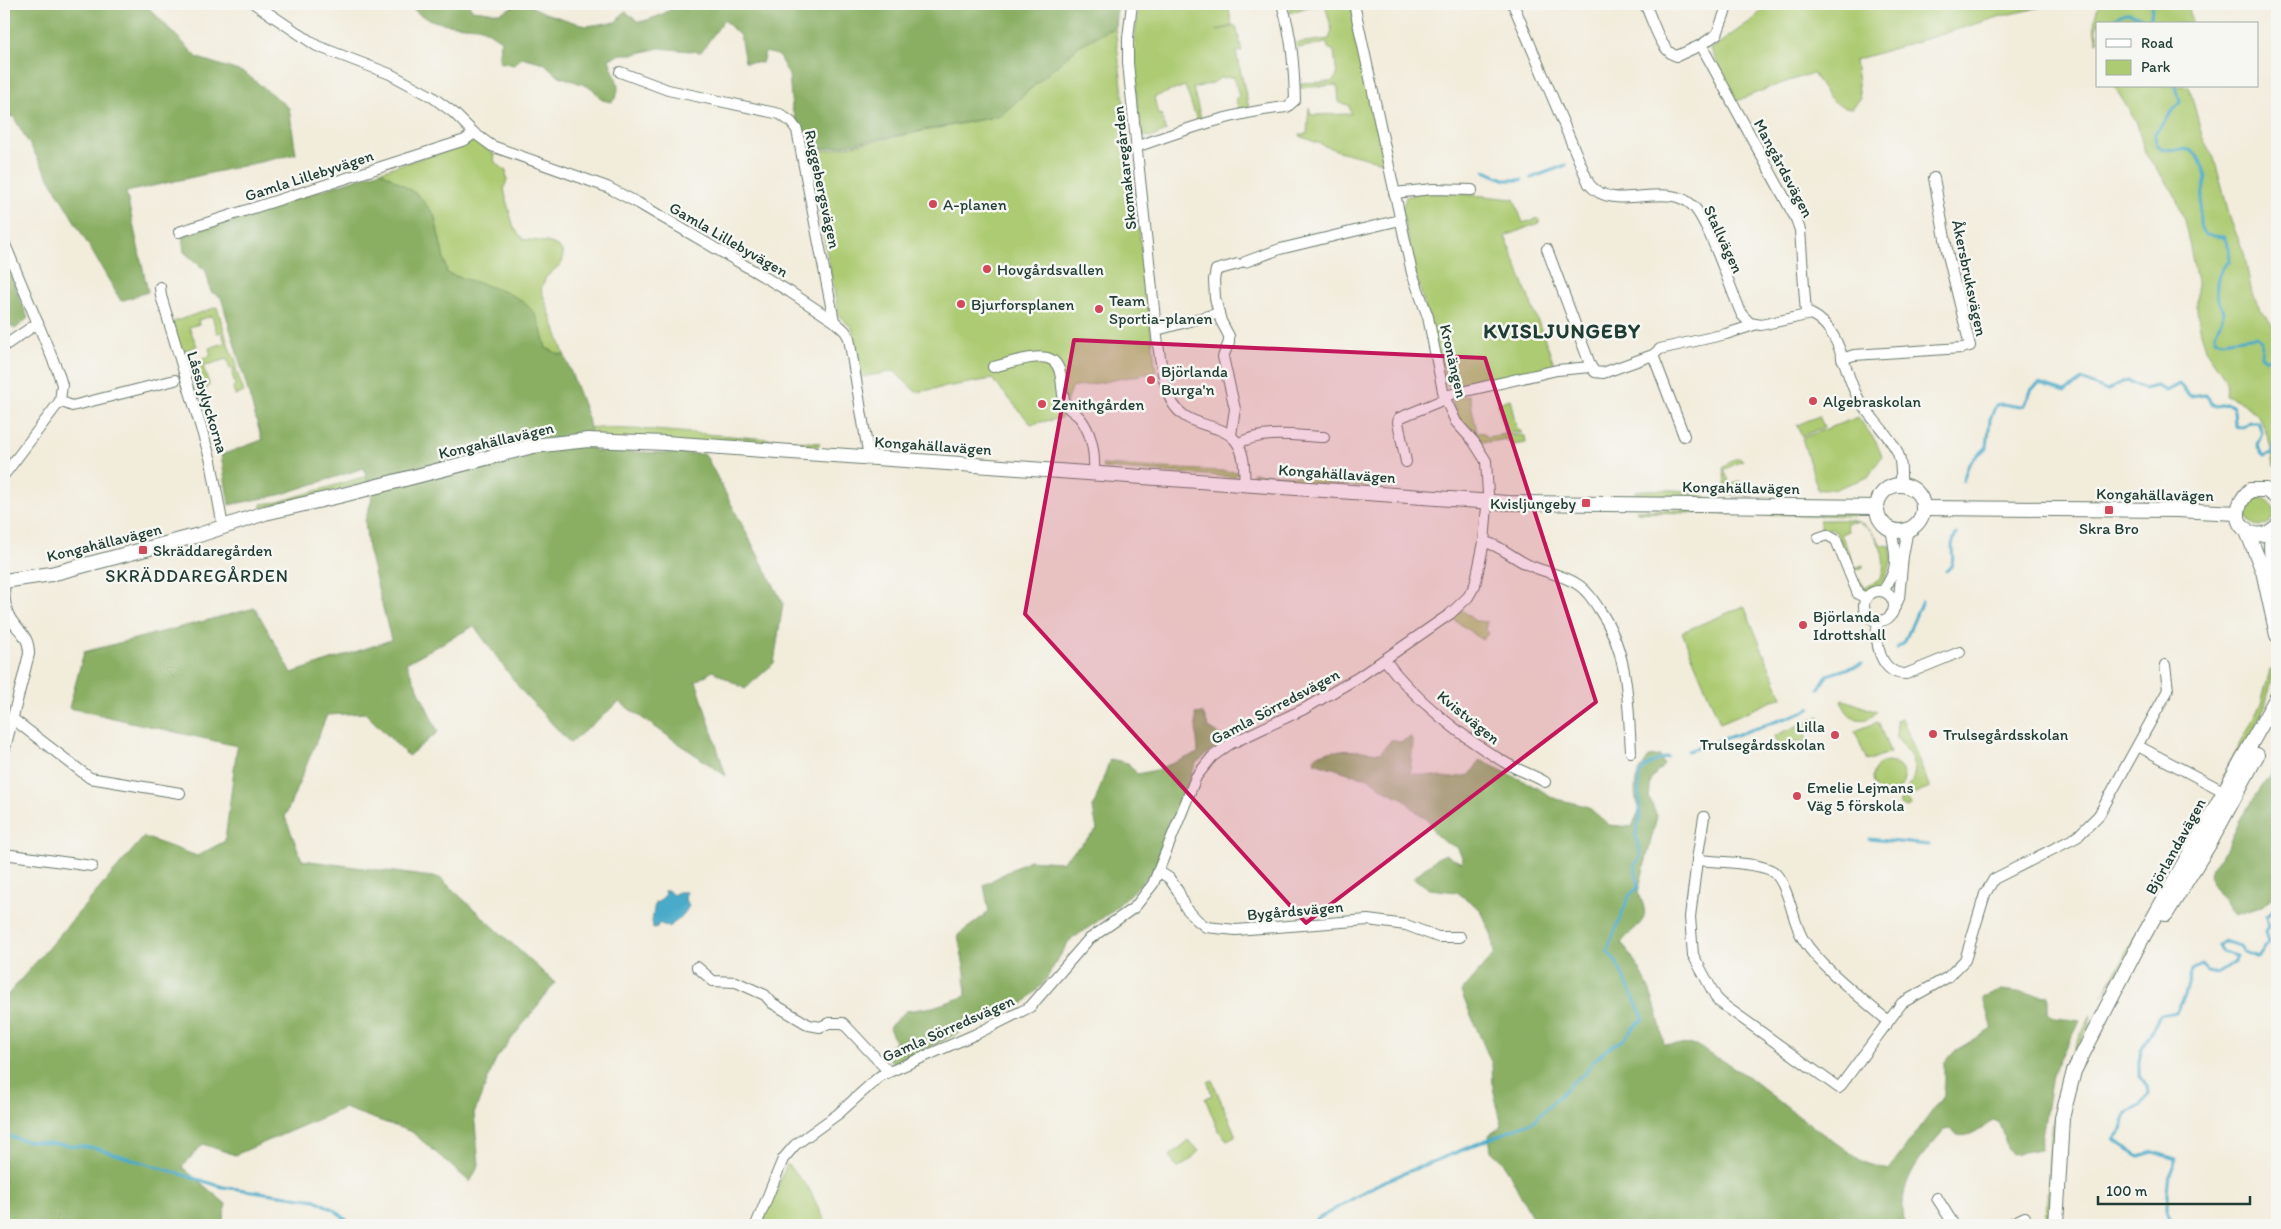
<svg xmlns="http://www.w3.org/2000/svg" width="2281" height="1229" viewBox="0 0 2281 1229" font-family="Itim,sans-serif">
  <rect width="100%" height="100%" fill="#f6f6f2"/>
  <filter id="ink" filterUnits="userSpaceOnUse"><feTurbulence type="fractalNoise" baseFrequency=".02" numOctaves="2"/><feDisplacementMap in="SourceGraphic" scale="10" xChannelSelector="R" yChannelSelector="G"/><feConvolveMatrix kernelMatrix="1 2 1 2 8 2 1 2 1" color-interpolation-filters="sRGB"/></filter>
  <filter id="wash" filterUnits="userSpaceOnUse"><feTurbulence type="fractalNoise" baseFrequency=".0096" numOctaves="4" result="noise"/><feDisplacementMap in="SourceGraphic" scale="20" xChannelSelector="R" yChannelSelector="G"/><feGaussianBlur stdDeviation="1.12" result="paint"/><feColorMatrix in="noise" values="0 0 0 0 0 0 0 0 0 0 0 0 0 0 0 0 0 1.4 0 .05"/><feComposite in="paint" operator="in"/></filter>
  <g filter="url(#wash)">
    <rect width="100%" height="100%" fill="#f2ecdb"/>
    <g fill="#adcb72" stroke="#668453">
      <path d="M1140,4h88l4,22 -15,4 19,-4 6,25 -6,1 13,56 -11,1 -2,-11 3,-1 -5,-20 -14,1 -7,5 -20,5 8,31 -4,1 -12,-34 -31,11 4,18 3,-1 5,17 -14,6 -9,-1c-4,-8 -4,-18 -5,-27 -5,-36 -6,-69 2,-105z"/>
      <path d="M1308,4h43l35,159 -48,-12 -38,-15 -1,-2h8l2,-27 2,8 40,-1 -2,-9 -10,-2 -1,-14 -2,-4 -36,3v-5l31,-1 6,-6 -3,-25 -6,-3 -1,-5 -30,5 -1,-5 33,-4 3,-8 -7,-27 -18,3 -17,6 -1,-5z"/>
      <path d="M1766,4h288l-52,12 -147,44 5,39 -8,9c-21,-1 -29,-19 -39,-35l-42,14 -37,15 -23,-53 44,-31z"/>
      <path d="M2100,4h86l7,20h-96v18c-4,-14 -4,-25 3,-38z"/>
      <path d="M1115,27l41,345 -85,16 -10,30 -30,6 -39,-45 -76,13 -22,-21 -32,6 -10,-49 -13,-12 -31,-162 192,-38 80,-71z"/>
      <path d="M2114,86h75l14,53 11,19 17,63 13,32 8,41 8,15 17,21v137l-3,-1c-6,-36 -11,-57 -48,-71l1,-11 -3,-7 -17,-25 -6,-19 -4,-23v-29l-13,-62 -10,-26 -29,-40 -8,-30z"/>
      <path d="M474,141l21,14 -1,6 12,10 1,9 -3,8 3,15 7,25 9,11c15,3 46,0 39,24l-16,14 -5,12 23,65 -3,1 -15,-7 -6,-22 -33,-32 -60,-21 -13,-59 -16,-19 -37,-24z"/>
      <path d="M1420,192l32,1 62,6 9,24 15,-5 3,4 -36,14 50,130 -91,22 -17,-3 -32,-113 -13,-61 4,-14z"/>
      <path d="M217,307l13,43 6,11v9l8,22 -9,4 -2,-9 2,-2 -3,-12 2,-1 -1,-4 -3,1 -3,-10 -24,7 6,18 -4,8 -8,2 -8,-23 6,-3v-6l16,-7 -2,-7 16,-5 -3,-11 -5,1 -5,-17 -14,4 1,4 -10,3 8,19 -16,6 -8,-30z"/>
      <path d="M1469,395l8,37 7,1 3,4 19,-3 19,2 1,7 -12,2 -9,-6c-8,2 -17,4 -24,2 -13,-4 -25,-27 -29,-39l3,-4z"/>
      <path d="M1510,399l6,27 6,7 -17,-1 -7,-29z"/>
      <path d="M1819,416l5,11 -22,9 -5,-11z"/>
      <path d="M1858,417l18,25 6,14 -14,21 -30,11 -20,2 -16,-52z"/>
      <path d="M583,427l71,3 166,13 -2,3 -16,1 -280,-5z"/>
      <path d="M1739,458l4,2 -19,10 7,15 9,-4 7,14 -20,-1 -4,-26 9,-8z"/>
      <path d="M451,462l-190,46v-4l17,-2 99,-29z"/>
      <path d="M1102,465l138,7 -5,5 -132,-9z"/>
      <path d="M1252,473l128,9 18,7 -143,-10z"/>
      <path d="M1635,491c15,-2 61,-3 72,7l-70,-2z"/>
      <circle cx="2260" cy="512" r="14"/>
      <path d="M1636,510l192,1 27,3v2l-218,-4z"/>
      <path d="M1819,520c30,0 46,-5 62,25l10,1c3,17 -6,52 -31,42l-3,-6 2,-3 5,8c5,-2 14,-4 17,-10 8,-16 -4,-50 -23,-55 -3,0 -8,1 -12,1l2,8 -7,3 14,34 8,-3v2l-10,4 -17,-39 -5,-4 -9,2z"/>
      <path d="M1744,606l38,91 -62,26 -38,-91z"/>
      <path d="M1462,610l13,11 12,1 -2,7 4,4 -7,7 -30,-22z"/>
      <path d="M2276,662l-11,45 -34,66 -8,3 38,-72 9,-34z"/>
      <path d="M1842,699l35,13c-13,15 -33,6 -35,-13z"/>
      <path d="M1820,716l3,10 -18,8 2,7 -4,2 -2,-3 -22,9 -5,-13z"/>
      <path d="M1902,718l28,70 -23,9 4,9 -4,2 -7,-3v-4l13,-22 2,-9 -4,-13 -14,-19 -1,-18z"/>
      <path d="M1878,722l12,30 -23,9 -12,-30z"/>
      <circle cx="1888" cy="778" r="16"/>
      <path d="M2208,804v9l-81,144 -25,39z"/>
      <path d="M2091,1015l-2,9 -22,47 -11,41 -5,58 -1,55h-4c4,-82 2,-136 45,-210z"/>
      <path d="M1212,1080l23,54v2l-8,4 -9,-10 -13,-32 7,-3 -4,-13z"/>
      <path d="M1189,1140l10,11 -12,12 -10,5 -7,-12z"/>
      <path d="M787,1164l21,23 19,38h-65z"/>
    </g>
    <g fill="#8aaf64" stroke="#54764c">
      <path d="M4,4h141l53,54 47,15 44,35 7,46 -170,38 22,100 -27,9 -108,-185 -9,3z"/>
      <path d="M409,4h60l3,6 28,3 19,-9h7l19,9 41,13 30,-4 9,-11 14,11c14,-3 27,-8 38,-18h440l-2,23 -35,18 -80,71 -193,36 -15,-43 -3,-34 -11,-20 -13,-3 -3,11 -17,-1 -5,-26 -16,-16 -23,32 -42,-4 -24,6h-14l-12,5c4,15 16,30 3,43l-10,-2 -10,-12 -35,-13 -13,-12 -22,-6 -8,8 -15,-3 2,-22c-7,-4 -16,-12 -24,-13 -23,-2 -53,-2 -68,-23z"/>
      <path d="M381,171l37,24 16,19 13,59c26,10 63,15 83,35 10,9 12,28 16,40l14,7 4,-1 24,64 6,33 111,3 78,149 -9,60 -29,26 -32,-18 -17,10 30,95 -107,-74 -49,41 -49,-53 -47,-64 -68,37 32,69 -30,24 -43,-43 -38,2 -42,102 17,43 138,18 115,105 -59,76 -22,55 5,51 -9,17 -58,-50 -68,-24 -109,47 -32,-11 -21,23 44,37 -4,21h-218v-226l140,-162 53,19 28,-15 12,-95 -168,-38 15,-56 171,-44 37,65 99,-33 -23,-92 -3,-27 7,-22 -8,-31 -85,27 -50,10 -8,-50 41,-15 -41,-143 -10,-5 -5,-21 -22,-19 -2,-17z"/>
      <path d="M4,259l24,59 -13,11 -11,-9z"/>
      <path d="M1203,713l6,15 18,11 -31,24 -43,109 -42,40 -42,29 -26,43 -21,21 -61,26 -65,34 -13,-11 12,-12 -6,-15 17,-16 27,-4 33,-11 -1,-24 -7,-37 31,-23 -5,-27 45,-25 33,2 35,-32 -4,-22 17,-49 18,4 9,11 19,-4 42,-17 -3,-39z"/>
      <path d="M1411,737l2,7 -3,29 41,5 19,-3 10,-15 48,23 28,16 31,7 22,19 23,2 7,-16c-7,-24 -5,-34 10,-54l11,-1 4,9 -13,14 -2,19 8,18 -19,76c16,32 0,29 -17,51 27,32 35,61 43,101l33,1 12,9 13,6 25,16 52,41 64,45 26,8 55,-75v-33l12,-12 36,-21 -9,-31 19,-8 46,6v17l7,5 25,3 -28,54 -12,74 -28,5 -5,-7 -8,-24 -5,-3c-14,8 -31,25 -44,9l-6,1c-26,30 -48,53 -39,95h-369l-32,-62 -13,-12 -2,-16 13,-9 -9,-38 -1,-24 -31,-72 33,-38 -2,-18 -11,-26 -24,-18 -27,-3 -17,-11 24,-20 9,-4 15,9 1,-6 -5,-10 -13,-5 -9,-8 -6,-13 -16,-12 -9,-10 -20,-9 -15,-12 -18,-4 -37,-12 1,-5c12,-10 49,-6 65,-4l12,-14 8,3z"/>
      <path d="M2277,761v133l-15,13 -28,8 -22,-31 -2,-10 2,-7 14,-17 16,-34 30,-44z"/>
    </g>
    <path fill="#4aabc9" stroke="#34747e" d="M668,890l5,5 5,-3h8l-1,8 4,5c-3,9 -13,17 -21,22l-9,-4 -2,4 -4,1 -1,-7 3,-18 3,-1 7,-7 -1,-4z"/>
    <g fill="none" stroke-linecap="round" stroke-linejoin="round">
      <g stroke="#4aabc9" stroke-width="3">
        <path d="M2112,24v-3c21,-18 22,-1 38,-1l3,-16"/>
        <path d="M2176,86l4,16 -25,31c-1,28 28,10 38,19 7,5 11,17 13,25 -3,13 -12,50 -1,58l19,2 5,11 1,12c-12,11 -16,23 -12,39 1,5 5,9 5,15 -1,9 -9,16 -8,25l7,2 35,-5 5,5 -1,15 4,3 9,-1 3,2"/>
        <path d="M1485,171l21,9h16"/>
        <path d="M1531,178l35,-13"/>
        <path d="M2277,388l-5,6 1,5 4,3"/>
        <path d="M1963,481l6,-18 18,-16 3,-28 6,-14c11,-3 18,4 28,1l8,-17 7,-5 26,8 17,-12 25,11 15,-9 7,-1 15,8 12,-3 10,5 13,-7 11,12 16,-2 5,9 5,3 11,-2 5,2c5,7 0,15 5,21h6l6,-5h9l4,10 -5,13 4,8 4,3 8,-4 4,-20"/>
        <path d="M1946,571c14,-9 0,-22 10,-37"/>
        <path d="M1897,648l7,-5 18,-42"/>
        <path d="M1819,688l8,-13 35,-11"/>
        <path d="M1688,751l116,-39 6,-4"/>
        <path d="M1869,839l59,6"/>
        <path d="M4,1135l23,6 68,7 128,39 93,13 20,11 16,14"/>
        <path d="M1307,1225l73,-42 154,-62 40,-40 12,-8 6,-11 14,-12 18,-11 9,-11 11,-9 -28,-57 -9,-11 22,-55 9,-9 -3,-23 6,-7c-1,-7 -4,-13 -5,-20 -1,-7 4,-15 4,-23 -1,-33 -10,-47 28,-57"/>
        <path d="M2178,1225l-8,-5 -2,-7v-21l2,-18 6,-15 -23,-7 -14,4 -25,-16 8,-10 5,-17 14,-7 7,-12 -1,-7 -8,-11v-14l2,-12 19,-35 16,-3 9,-17 7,-25 10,-5 6,6 10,2 16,-10 3,-7 -15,-4 -4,-7 5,-4 17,5 5,6 13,6 10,-15 -3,-11 3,-6 -2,-10 11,-8"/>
      </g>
    </g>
  </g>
  <g filter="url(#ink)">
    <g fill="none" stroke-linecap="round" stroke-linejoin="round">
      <g stroke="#697a6e" stroke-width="12">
        <g id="street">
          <path d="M255,4l62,42 73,28 41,22 23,17 20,20 18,13 115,41 31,16 152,89 44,29 11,10 4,7 20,120"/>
          <path d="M1132,4l-4,34v25c7,69 14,138 22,207 4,37 7,85 17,120 17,58 83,11 77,94"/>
          <path d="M1513,4l76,180c25,31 77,-5 104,22 16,16 38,85 49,109l8,8 11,2 50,-11c31,15 32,57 47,84 11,19 29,34 39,53 5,10 4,22 4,34"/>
          <path d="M1645,4c7,14 16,49 32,52l24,-11 95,174 4,11 6,84"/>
          <path d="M1701,45l16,-11 11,-30"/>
          <path d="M620,72l48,18 112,24 11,8 6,8 37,191"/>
          <path d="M1136,147c50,-18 98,-35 151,-40l8,-7c-1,-33 -3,-64 -13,-96"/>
          <path d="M1394,193l39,-4 39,1"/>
          <path d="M179,232l286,-92 9,-7"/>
          <path d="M4,242l54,130 4,13 -2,16 -56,74"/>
          <path d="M1547,249l44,118"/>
          <path d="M1245,262l35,-13 120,-29"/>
          <path d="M160,287l1,9 50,165 12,66"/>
          <path d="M1157,330l62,-17"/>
          <path d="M4,346l34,-23"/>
          <path d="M1653,355l31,81"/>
          <path d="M1842,359l12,-4 108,-7 8,-2 -22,-91 -14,-77"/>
          <path d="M993,367c14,-3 44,-14 57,-8 16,7 9,34 16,46 3,5 10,8 14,13 12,15 15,37 14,56"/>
          <path d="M1444,396l113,-26 34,-3 4,5 8,1 50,-18 7,-6 66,-15 28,-9"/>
          <path d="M60,401l12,5 103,-26"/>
          <path d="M1231,435l4,-26 -12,-52 6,-15v-6l-8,-15 -6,-23 -1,-18 2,-10 22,-6"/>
          <path d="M1239,443c25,-13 57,-7 85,-6"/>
          <path d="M1406,462l-8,-40 1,-4 46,-19"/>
          <path d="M1818,538l9,-3 9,5 22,54 8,4"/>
          <path d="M1484,542c17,3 31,18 47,24 16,7 34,9 49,20 8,6 14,15 19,23 30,43 29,93 32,143"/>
          <circle cx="1879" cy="606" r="15"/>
          <path d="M1883,591c17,-24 13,-35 8,-62"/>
          <path d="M1895,607l4,-9 4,-42 5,-27"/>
          <path d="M1878,621c-4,21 2,53 28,53l54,-22"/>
          <path d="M1385,660c28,38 78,78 119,102 13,8 28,12 41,20"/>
          <path d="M13,719l77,59 90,15"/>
          <path d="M2138,746l87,46"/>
          <path d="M4,752l25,-98c0,-21 -12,-22 -20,-38 -5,-10 -5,-24 -5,-35"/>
          <path d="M4,854l88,12"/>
          <path d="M1697,860l7,-43"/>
          <path d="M1158,871l11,7 9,13 8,17 11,12 9,7 30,3 132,-10 38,5 32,12h22"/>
          <path d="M697,967l16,14 23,1 29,13 7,8 37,22 11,2 9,-4h14l45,48"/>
          <path d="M1888,1021c-24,-21 -69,-55 -85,-82 -11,-18 -13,-50 -28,-66 -11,-11 -62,-11 -78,-13l-7,57 3,38 25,46 121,87 63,-85 46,-26 17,-17 20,-66 9,-15 83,-42 22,-22 69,-125 -3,-25"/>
          <path d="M1937,1198l17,27"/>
          <path d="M756,1225l27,-66 12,-14 43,-31 42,-38 96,-42 54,-27 58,-67 47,-33 18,-23 43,-107 16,-20 18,-13 74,-35 55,-32 91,-63 18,-17 7,-12 9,-43 4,-48 -2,-33 -12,-19 -18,-20 -12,-26 -16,-79 -16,-44 -58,-269"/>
          <path d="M2008,1225l17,-8"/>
        </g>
      </g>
      <g stroke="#697a6e" stroke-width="16">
        <g id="secondary">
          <circle cx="1900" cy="508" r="23"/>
          <path d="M2277,498l-11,-8h-16c-31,31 5,59 27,36"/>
          <path d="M1923,508l254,2 60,3"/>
          <path d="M2246,529l17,42 14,64"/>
          <path d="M2274,529c-6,17 -2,33 3,51"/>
          <path d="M4,581l47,-7 148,-39 66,-22 74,-17 194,-50 55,-6 78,3 841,60 370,4"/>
          <path d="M2166,914l45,-73 46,-86"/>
          <path d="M2056,1225l6,-107 12,-47 65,-127 138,-247"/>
        </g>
      </g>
      <use href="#street" stroke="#fff" stroke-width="10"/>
      <use href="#secondary" stroke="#fff" stroke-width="14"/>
    </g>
  </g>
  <path fill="#c2185b" fill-opacity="0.2" stroke="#c2185b" stroke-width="4" stroke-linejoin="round" d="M1074,340l411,18 111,344 -290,221 -281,-309z"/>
  <g fill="#d1495b" stroke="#f6f6f2" stroke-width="2">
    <circle cx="933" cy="204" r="5"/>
    <circle cx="987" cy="269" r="5"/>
    <circle cx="961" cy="304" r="5"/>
    <circle cx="1099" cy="309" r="5"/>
    <circle cx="1151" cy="380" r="5"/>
    <circle cx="1813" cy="401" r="5"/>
    <circle cx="1042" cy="404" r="5"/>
    <rect x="1581" y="498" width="10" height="10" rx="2.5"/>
    <rect x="2104" y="505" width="10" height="10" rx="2.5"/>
    <rect x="138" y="545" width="10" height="10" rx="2.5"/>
    <circle cx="1803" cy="625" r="5"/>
    <circle cx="1933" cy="734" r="5"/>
    <circle cx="1835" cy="735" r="5"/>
    <circle cx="1797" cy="796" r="5"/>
  </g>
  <g text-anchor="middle" stroke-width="5" stroke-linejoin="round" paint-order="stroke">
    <g font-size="16" fill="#1f3d34" stroke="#f6f6f2">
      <text transform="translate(1124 168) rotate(-96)" y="6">Skomakaregården</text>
      <text transform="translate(1784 168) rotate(62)" y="6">Mangårdsvägen</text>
      <text transform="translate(309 175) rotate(-18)" y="6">Gamla Lillebyvägen</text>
      <text transform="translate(823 189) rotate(78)" y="6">Ruggebergsvägen</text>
      <text transform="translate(729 239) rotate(30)" y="6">Gamla Lillebyvägen</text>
      <text transform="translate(1724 239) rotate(65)" y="6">Stallvägen</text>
      <text transform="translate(1970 278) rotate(78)" y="6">Åkersbruksvägen</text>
      <text transform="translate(1454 361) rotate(77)" y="6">Kronängen</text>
      <text transform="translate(208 402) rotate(73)" y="6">Låssbylyckorna</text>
      <text transform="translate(496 440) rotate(-13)" y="6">Kongahällavägen</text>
      <text transform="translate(933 445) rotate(4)" y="6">Kongahällavägen</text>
      <text transform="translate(1337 473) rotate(4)" y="6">Kongahällavägen</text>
      <text transform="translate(1741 487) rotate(1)" y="6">Kongahällavägen</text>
      <text transform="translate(2155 494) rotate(1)" y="6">Kongahällavägen</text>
      <text transform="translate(104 542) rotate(-14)" y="6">Kongahällavägen</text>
      <text transform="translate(1275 706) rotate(-28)" y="6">Gamla Sörredsvägen</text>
      <text transform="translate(1469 717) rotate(39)" y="6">Kvistvägen</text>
      <text transform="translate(2175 846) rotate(-61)" y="6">Björlandavägen</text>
      <text transform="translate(1295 910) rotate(-5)" y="6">Bygårdsvägen</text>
      <text transform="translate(948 1028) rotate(-24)" y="6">Gamla Sörredsvägen</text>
    </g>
    <g font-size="16" fill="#1f3d34" stroke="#f6f6f2" text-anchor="start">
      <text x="943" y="210">A-planen</text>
      <text x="997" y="275">Hovgårdsvallen</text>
      <text x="1109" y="306">Team<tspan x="1109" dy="18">Sportia-planen</tspan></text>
      <text x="971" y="310">Bjurforsplanen</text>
      <text x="1161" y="377">Björlanda<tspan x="1161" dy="18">Burga'n</tspan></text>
      <text x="1823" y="407">Algebraskolan</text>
      <text x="1052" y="410">Zenithgården</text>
      <text x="1576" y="509" text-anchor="end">Kvisljungeby</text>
      <text x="2109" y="534" text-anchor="middle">Skra Bro</text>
      <text x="153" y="556">Skräddaregården</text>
      <text x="1813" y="622">Björlanda<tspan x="1813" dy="18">Idrottshall</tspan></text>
      <text x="1825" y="732" text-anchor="end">Lilla<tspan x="1825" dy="18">Trulsegårdsskolan</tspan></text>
      <text x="1943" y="740">Trulsegårdsskolan</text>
      <text x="1807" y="793">Emelie Lejmans<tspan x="1807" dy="18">Väg 5 förskola</tspan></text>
    </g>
    <g font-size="18" letter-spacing="1" fill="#1f3d34" stroke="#f6f6f2">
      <text x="197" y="582">SKRÄDDAREGÅRDEN</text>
    </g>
    <g font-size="21" font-weight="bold" letter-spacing="1" fill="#1f3d34" stroke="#f6f6f2">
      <text x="1562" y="338">KVISLJUNGEBY</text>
    </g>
  </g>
  <rect width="2281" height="1229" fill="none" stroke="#f6f6f2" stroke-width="20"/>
  <rect x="2096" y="22" width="162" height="65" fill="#f6f6f2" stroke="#a0aca6"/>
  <rect x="2106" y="39" width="25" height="8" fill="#ffffff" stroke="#a0aca6"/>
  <text x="2141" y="48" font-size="15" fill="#1f3d34">Road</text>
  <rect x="2106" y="60" width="25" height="15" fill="#adcb72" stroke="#a0aca6"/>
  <text x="2141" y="72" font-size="15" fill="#1f3d34">Park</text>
  <path d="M2098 1196v8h152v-8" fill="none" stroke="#1f3d34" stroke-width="2.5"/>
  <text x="2106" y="1196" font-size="15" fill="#1f3d34" stroke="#f6f6f2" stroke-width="4" paint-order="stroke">100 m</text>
</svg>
